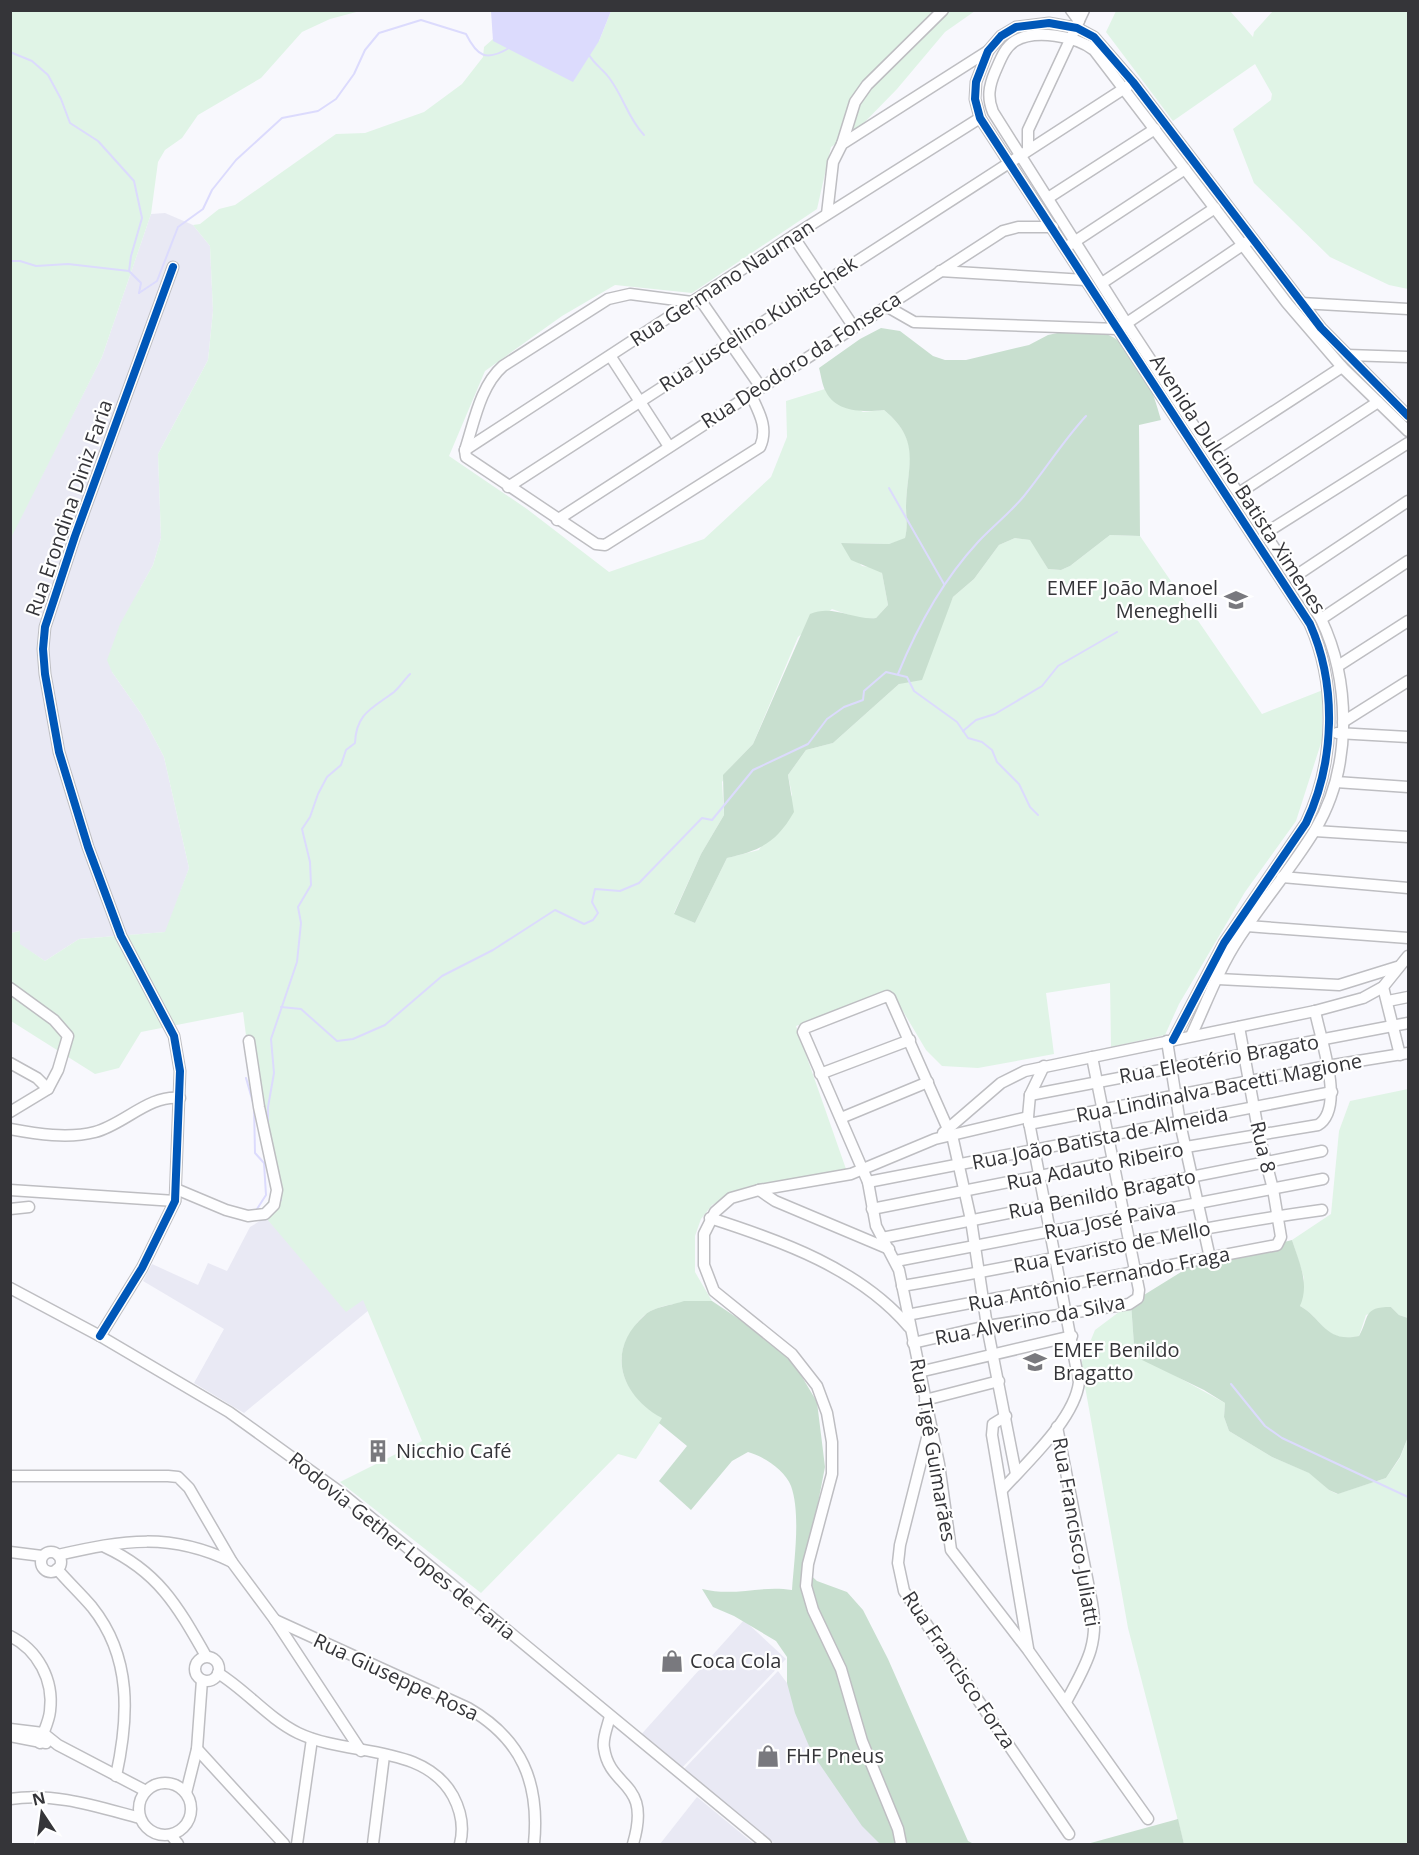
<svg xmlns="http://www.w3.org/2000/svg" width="1419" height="1855" viewBox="0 0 1419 1855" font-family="'Open Sans',sans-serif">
  <rect width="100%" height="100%" fill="#f8f8fd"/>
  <g fill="#e9e9f4">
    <path d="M165,213l28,12 17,21 3,65 -5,49 -50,94 3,84 -8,27 -16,29 -25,78 30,43 22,42 25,111 -23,64 -87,7 -34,22 -26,-17v-13l-8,2 -1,-395 92,-181 49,-143z"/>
    <path d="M285,1206l107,85 -148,122 -50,-30 30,-54 -81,-48 9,-17 46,21 10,-22 19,8 23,-44z"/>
    <path d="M744,1620l42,39 -108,113 -40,-34z"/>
    <path d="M778,1671l54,72 55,101h-112l-92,-74z"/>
    <path d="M697,1797l57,47h-94z"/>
  </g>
  <g fill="#e0f4e6">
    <path d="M11,10l349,1 -30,8 -28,13 -41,46 -63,37 -16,23 -17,12 -7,12 -7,52 -49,143 -91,181z"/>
    <path d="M611,11h364l-30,21 -48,57 -41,42 -25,16 -14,62 -125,84 -77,-8 -53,31 -77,55 -36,85 78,53 82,63 95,-33 67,-62 16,-40 -1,-36 39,-12 1,3 37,20 21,-2c39,32 23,54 22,96 0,12 2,20 -1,33l-16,5 -48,-1 21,23 14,2 6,5 6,32 -12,13 -16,1 -28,-10 -34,28 -45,107 -23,24 -8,14 2,33 -23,39 -27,59 21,10 32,-65 32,-8 33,-55 -4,-20 18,-25 27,-7 66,-59 37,-47 17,-40 21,-18 25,-34 16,-7 16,2 17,29 13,1 9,-4 40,-31 30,1 122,178 61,-24 -1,50 -26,81 -51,71 -66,112 -14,31 -54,12 -1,-64 -64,10 8,61 -76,14 -36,-2 -16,-16 -32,-54 -10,-2 -88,32 50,143 -100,18 -34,18 -11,14 -6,17v36l17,29c-18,0 -51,2 -66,13 -6,4 -11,12 -15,18 -23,34 -1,68 32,86l-27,41 -18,-5 -137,139 -141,-111 82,-41 -59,-141 -17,12 -85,-100 13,-20 -25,-133 -6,-47 -102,20 -22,36 -24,6 -84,-53 -1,-88 10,-2v13l25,17 34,-22 86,-7 24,-64 -25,-111 -22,-42 -30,-43 -5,-12 13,-36 33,-59 8,-27 -3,-84 50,-94 5,-49 -3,-65 -17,-21 7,-1 19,-15 16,-4 101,-71 29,-1 59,-21 38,-28 21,-27 1,-10 9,-8 106,2z"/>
    <path d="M1116,11h114l23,26 1,-5 19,-21h135v278l-19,-4 -59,-28 -76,-74 -21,-54 38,-29 1,-6 -17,-30 -82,57 -67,-89z"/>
    <path d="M1408,1089v229l-9,-3 -8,-8 -25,8 -7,21c-34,8 -36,-17 -59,-30l4,-28 -12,-38 39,-26 8,-83 11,-30z"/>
    <path d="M1131,1303l3,42 42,31 49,27 -1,14 5,14 43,26 38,16 19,17 8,4 49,-16 14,-20 8,-21v407h-224l-56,-216 -47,-264 14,-34z"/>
  </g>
  <g fill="#c8dfcf">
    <path d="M1086,327c9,3 19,6 27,10 28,17 40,54 48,83l-22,5 1,111 -30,-1 -40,31 -9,4 -13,-1 -18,-29 -15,-2 -16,7 -25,34 -21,18 -31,83 -23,4 -66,59 -27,7 -18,25 6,37c-18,31 -33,38 -67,46l-32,65 -21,-9 27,-60 23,-39 -1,-40 30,-31 57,-130c23,-10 42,6 66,4l12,-13 -6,-32 -31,-13 -10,-17 48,1 16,-6c3,-12 1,-20 1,-32 1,-41 16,-65 -22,-96 -20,2 -47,3 -58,-18 -4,-7 -5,-17 -7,-24l41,-29 21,-11 19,3 33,25 12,4h21l63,-15 19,-10z"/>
    <path d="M1292,1240c7,22 18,44 8,66 23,13 25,37 59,30 11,-19 3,-29 32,-29l8,8 9,3v119l-8,20 -14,21 -48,16 -9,-4 -20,-17 -37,-16 -43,-26 -5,-14 1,-14 -21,-13 -62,-30 -8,-15 -3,-42 63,-39z"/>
    <path d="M684,1301h28l45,30 38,34 22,37 8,65 -20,103 12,11 30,11 16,18 25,49 80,182 6,3h-94l-18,-18 -50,-73 -17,-40 -8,-30v-26l-11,-16 -42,-25 -21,-9 -11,-18c33,8 58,-4 90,1 2,-29 9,-76 -1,-104 -6,-16 -28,-30 -43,-34l-16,9 -41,49 -32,-29 28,-35 -28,-23 3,-5c-42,-23 -57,-68 -17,-103 8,-8 28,-10 39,-14z"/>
    <path d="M1178,1819l6,25h-97z"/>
  </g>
  <path fill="#dcdbfd" d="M491,11v-1l120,1 -12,30 -26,41 -80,-41z"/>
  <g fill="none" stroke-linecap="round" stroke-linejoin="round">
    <g stroke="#dcdbfd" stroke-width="2">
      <path d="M10,52l22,9 16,14 13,24 9,24 28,18 36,40 8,37 -11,38 -2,15"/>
      <path d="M589,55c6,10 15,15 21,24 14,19 18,39 34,56"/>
      <path d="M10,261h10l16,5 32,-2 61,7 12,12 -2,10"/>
      <path d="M139,293l18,-12 21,-54 25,-18 9,-19 24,-30 46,-42 36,-7 18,-12 18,-25 11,-24 14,-17 42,-13 45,14c11,22 20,28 43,14"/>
      <path d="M889,488l55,96"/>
      <path d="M898,674c20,-49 44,-93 80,-132 15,-16 32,-29 46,-46 21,-26 39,-55 62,-80"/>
      <path d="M963,731l13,-11 19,-6 47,-28 16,-20 59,-34"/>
      <path d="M281,1007l20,2 36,32 16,-2 32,-14 57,-49 51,-26 62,-40 29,14 9,-4 5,-7 -6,-11 3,-13 25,2 19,-8 63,-65 10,2 41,-50 55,-26 19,-25 17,-12 19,-7 1,-9 22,-19 21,5 7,14 43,31 11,16 14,4 10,8 5,12 22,22 11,23 8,8"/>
      <path d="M246,1078l8,28 1,47 9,10 2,32 -9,14"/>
      <path d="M268,1127v-20l6,-34 -3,-34 26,-77 4,-39 -3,-16 13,-22 -1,-23 -8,-33 8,-12 8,-23 9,-17 14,-12 5,-15 9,-7c1,-30 18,-35 39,-51 6,-5 10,-12 16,-18"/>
      <path d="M281,1200v-9"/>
      <path d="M1231,1384l34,42 17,12 126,59"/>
    </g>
    <g stroke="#bebec2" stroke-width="13">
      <g id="minor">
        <path d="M1071,10l8,11"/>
        <path d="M842,144l13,-42 12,-17 76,-75"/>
        <path d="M1028,149v-19l56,-120"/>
        <path d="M1048,198l107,-69"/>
        <path d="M827,214l6,-52 9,-18 146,-93"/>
        <path d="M793,236l60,90"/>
        <path d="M1071,244l114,-75"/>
        <path d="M940,271l145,9"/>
        <path d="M1102,283l113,-75"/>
        <path d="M699,298l61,88"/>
        <path d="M692,302l-62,-8 -22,5 -105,67c-23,20 -29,57 -38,84l1,7 130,87 9,1 155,-98c9,-20 -2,-36 -10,-54"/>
        <path d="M1301,303l107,6"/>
        <path d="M886,306l28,16 204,7 129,-87"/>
        <path d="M1347,355l61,2"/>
        <path d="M611,357l57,88"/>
        <path d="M465,450l328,-214 187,-118"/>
        <path d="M1213,451l129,-84"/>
        <path d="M508,487l620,-401"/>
        <path d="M1239,493l139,-91"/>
        <path d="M557,520l446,-289 15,-4h35"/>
        <path d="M1264,534l144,-91"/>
        <path d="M1294,577l114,-76"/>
        <path d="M1321,619l87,-58"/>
        <path d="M1338,666l70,-45"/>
        <path d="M1343,722l65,-41"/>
        <path d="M1337,733l71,4"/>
        <path d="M1336,782l72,5"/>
        <path d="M1315,831l93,6"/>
        <path d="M1282,877l126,11"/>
        <path d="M1247,926l161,12"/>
        <path d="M1218,979l121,6 58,-18"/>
        <path d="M1383,987l17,68"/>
        <path d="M10,988l44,32 14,16 -10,34 -10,19 -38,23"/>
        <path d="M1388,1001l20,-4"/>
        <path d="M1191,1036c15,-32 28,-68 48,-98 24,-37 53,-70 76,-108 37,-61 36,-148 6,-211l-194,-295 -134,-212c-6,-14 -4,-26 2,-40 5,-11 9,-24 20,-31 20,-12 61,-5 79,9l193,253 55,64 66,64"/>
        <path d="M1173,1040l51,-97 82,-120c29,-61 31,-138 4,-199l-330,-506 -5,-19 1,-17 12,-31 13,-15 15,-9 33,-4 28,5 17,9 39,45 188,246 87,88"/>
        <path d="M1167,1041l13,82 30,135"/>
        <path d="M10,1063l27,15 11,11"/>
        <path d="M820,1074l90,-34"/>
        <path d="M1030,1095l378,-72"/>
        <path d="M841,1118l87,-36"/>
        <path d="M1029,1124l298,-58 81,-13"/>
        <path d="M10,1129c27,5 58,10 85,3 28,-7 55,-38 85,-34"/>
        <path d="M948,1129l-58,-131 -3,-2 -82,32 -2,4 65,150 8,44 23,44 40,194 12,86 77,100 120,169"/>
        <path d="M943,1133l58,-50 24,-12 290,-60 48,-13 20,-11 25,-31"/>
        <path d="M952,1135l19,85 16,106 29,148"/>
        <path d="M868,1182l464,-90"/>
        <path d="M176,1189l50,21 22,6 17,-2 9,-9 3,-15 -18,-83 -10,-66"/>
        <path d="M10,1190l165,11"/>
        <path d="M759,1190l16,11 114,48"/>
        <path d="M10,1209l19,-2"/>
        <path d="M872,1209l314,-62 132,-22c28,-17 2,-87 -3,-114"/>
        <path d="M710,1218c72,23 150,51 199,109"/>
        <path d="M882,1238l440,-87"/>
        <path d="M896,1261l427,-82"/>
        <path d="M902,1286c140,-23 279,-57 420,-76"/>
        <path d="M10,1288l90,48 129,76 111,80 426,352"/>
        <path d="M907,1315l370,-70 4,-8 -8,-48 -14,-54 -20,-108"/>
        <path d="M100,1336l42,-68 33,-67 5,-130 -6,-35 -53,-100 -33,-89 -29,-95 -14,-78 -2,-25 2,-22 30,-91 98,-269"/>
        <path d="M913,1343l74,-17 142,-22 9,-6 1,-8 -47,-233"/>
        <path d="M919,1372l153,-36"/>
        <path d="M925,1400l74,-19"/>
        <path d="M1006,1416l-13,8 -1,11 36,213"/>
        <path d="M930,1426l-30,119 -2,18 6,28 165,243"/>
        <path d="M1057,1427l35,176c8,42 -7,63 -26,99"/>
        <path d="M10,1476h158l10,1 11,11 43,74 43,58 86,131"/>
        <path d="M1002,1490c24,-27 73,-71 77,-108l-51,-265 2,-22 14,-29"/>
        <path d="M105,1547c54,25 73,60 101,109"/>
        <path d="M10,1552l32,4"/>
        <circle cx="51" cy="1562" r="10"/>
        <path d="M58,1555c66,-15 112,-23 174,7"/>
        <path d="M57,1569c11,13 24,25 35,38 40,50 37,110 24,169"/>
        <path d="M275,1620l193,88c54,31 72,75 66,136"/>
        <path d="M10,1636c28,14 44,44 40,75 -1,11 -7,21 -10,32"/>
        <circle cx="207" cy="1669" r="12"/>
        <path d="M218,1673c29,18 50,45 80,60 50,24 126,10 155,63 8,15 11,32 7,48"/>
        <path d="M610,1716c-2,10 -8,22 -6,32 6,42 48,32 29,96"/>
        <path d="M10,1729l33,4 15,12 88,46"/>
        <path d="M10,1736l36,7"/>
        <path d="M197,1749l87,95"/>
        <circle cx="165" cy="1809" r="26"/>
        <path d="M186,1793l11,-44 5,-69"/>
        <path d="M10,1799c45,-7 88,8 130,19"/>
        <path d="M171,1835l7,9"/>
        <path d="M297,1844l15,-105"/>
        <path d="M373,1844l11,-88"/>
        <path d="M901,1844l-3,-15 -36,-88 -21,-72 -28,-59 -7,-24 2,-22 24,-90v-32l-5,-29 -10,-27 -25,-32 -78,-63 -10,-26v-31l11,-22 16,-14 28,-8 92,-16 84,-35 93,-22"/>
      </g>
    </g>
    <use href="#minor" stroke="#fefeff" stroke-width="10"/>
    <g stroke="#fff" stroke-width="11">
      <g id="cycleway">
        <path d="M1173,1040l51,-97 82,-120c29,-61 31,-138 4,-199l-330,-506 -5,-19 1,-17 12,-31 13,-15 15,-9 33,-4 28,5 17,9 39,45 188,246 87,88"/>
        <path d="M100,1336l42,-68 33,-67 5,-130 -6,-35 -53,-100 -33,-89 -29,-95 -14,-78 -2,-25 2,-22 30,-91 98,-269"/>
      </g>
    </g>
    <use href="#cycleway" stroke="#0057b8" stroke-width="8"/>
  </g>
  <defs>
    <g id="school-bare" transform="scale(1.8)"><path d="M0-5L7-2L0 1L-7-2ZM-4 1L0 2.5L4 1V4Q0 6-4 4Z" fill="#79797e" stroke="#fff" stroke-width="2.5" paint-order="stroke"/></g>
    <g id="building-bare" transform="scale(1.8)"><path d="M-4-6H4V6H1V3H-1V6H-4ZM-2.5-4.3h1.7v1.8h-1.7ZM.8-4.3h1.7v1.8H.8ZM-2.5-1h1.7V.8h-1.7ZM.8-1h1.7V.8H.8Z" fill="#79797e" stroke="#fff" stroke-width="2.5" paint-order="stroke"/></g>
    <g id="shop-bare" transform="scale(1.8)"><path d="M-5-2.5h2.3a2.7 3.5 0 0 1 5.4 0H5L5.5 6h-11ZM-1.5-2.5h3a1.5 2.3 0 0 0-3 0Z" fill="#79797e" stroke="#fff" stroke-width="2.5" paint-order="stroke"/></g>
  </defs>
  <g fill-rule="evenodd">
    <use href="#school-bare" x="1236" y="600"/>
    <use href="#school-bare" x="1035" y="1362"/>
    <use href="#building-bare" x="378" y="1451"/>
    <use href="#shop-bare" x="672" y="1661"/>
    <use href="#shop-bare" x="768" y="1756"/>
  </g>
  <g text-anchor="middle" stroke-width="4.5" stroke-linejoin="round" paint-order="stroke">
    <g font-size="20" fill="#353539" stroke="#fff">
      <text transform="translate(722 283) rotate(-33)" y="7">Rua Germano Nauman</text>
      <text transform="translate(758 324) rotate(-33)" y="7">Rua Juscelino Kubitschek</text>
      <text transform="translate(801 360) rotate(-33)" y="7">Rua Deodoro da Fonseca</text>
      <text transform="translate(1238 484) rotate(57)" y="7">Avenida Dulcino Batista Ximenes</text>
      <text transform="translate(69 508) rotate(-71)" y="7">Rua Erondina Diniz Faria</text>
      <text transform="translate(1219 1059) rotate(-10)" y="7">Rua Eleotério Bragato</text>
      <text transform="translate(1219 1088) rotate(-11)" y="7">Rua Lindinalva Bacetti Magione</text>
      <text transform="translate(1100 1138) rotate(-11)" y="7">Rua João Batista de Almeida</text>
      <text transform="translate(1263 1147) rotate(77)" y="7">Rua 8</text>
      <text transform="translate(1095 1166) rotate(-11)" y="7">Rua Adauto Ribeiro</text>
      <text transform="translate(1102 1194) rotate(-11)" y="7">Rua Benildo Bragato</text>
      <text transform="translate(1110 1220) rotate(-11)" y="7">Rua José Paiva</text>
      <text transform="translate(1112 1247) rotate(-11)" y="7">Rua Evaristo de Mello</text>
      <text transform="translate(1099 1279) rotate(-11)" y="7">Rua Antônio Fernando Fraga</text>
      <text transform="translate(1030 1320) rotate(-11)" y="7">Rua Alverino da Silva</text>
      <text transform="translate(933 1450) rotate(80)" y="7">Rua Tigê Guimarães</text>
      <text transform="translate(1076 1532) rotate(80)" y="7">Rua Francisco Juliatti</text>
      <text transform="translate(402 1546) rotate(39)" y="7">Rodovia Gether Lopes de Faria</text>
      <text transform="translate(959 1670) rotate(56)" y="7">Rua Francisco Forza</text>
      <text transform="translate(396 1677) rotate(25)" y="7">Rua Giuseppe Rosa</text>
    </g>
    <g font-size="20" fill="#353539" stroke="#fff" text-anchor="start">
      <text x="1218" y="595" text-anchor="end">EMEF João Manoel<tspan x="1218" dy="23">Meneghelli</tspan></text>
      <text x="1053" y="1357">EMEF Benildo<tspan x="1053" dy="23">Bragatto</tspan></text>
      <text x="396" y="1458">Nicchio Café</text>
      <text x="690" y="1668">Coca Cola</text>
      <text x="786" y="1763">FHF Pneus</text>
    </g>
  </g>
  <rect width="1419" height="1855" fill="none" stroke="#353539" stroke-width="24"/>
  <g transform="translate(42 1813) rotate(347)" stroke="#ffffff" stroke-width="4.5" paint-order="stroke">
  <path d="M0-4.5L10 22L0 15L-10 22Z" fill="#353539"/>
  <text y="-9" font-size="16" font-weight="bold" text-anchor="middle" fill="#353539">N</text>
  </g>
</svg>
